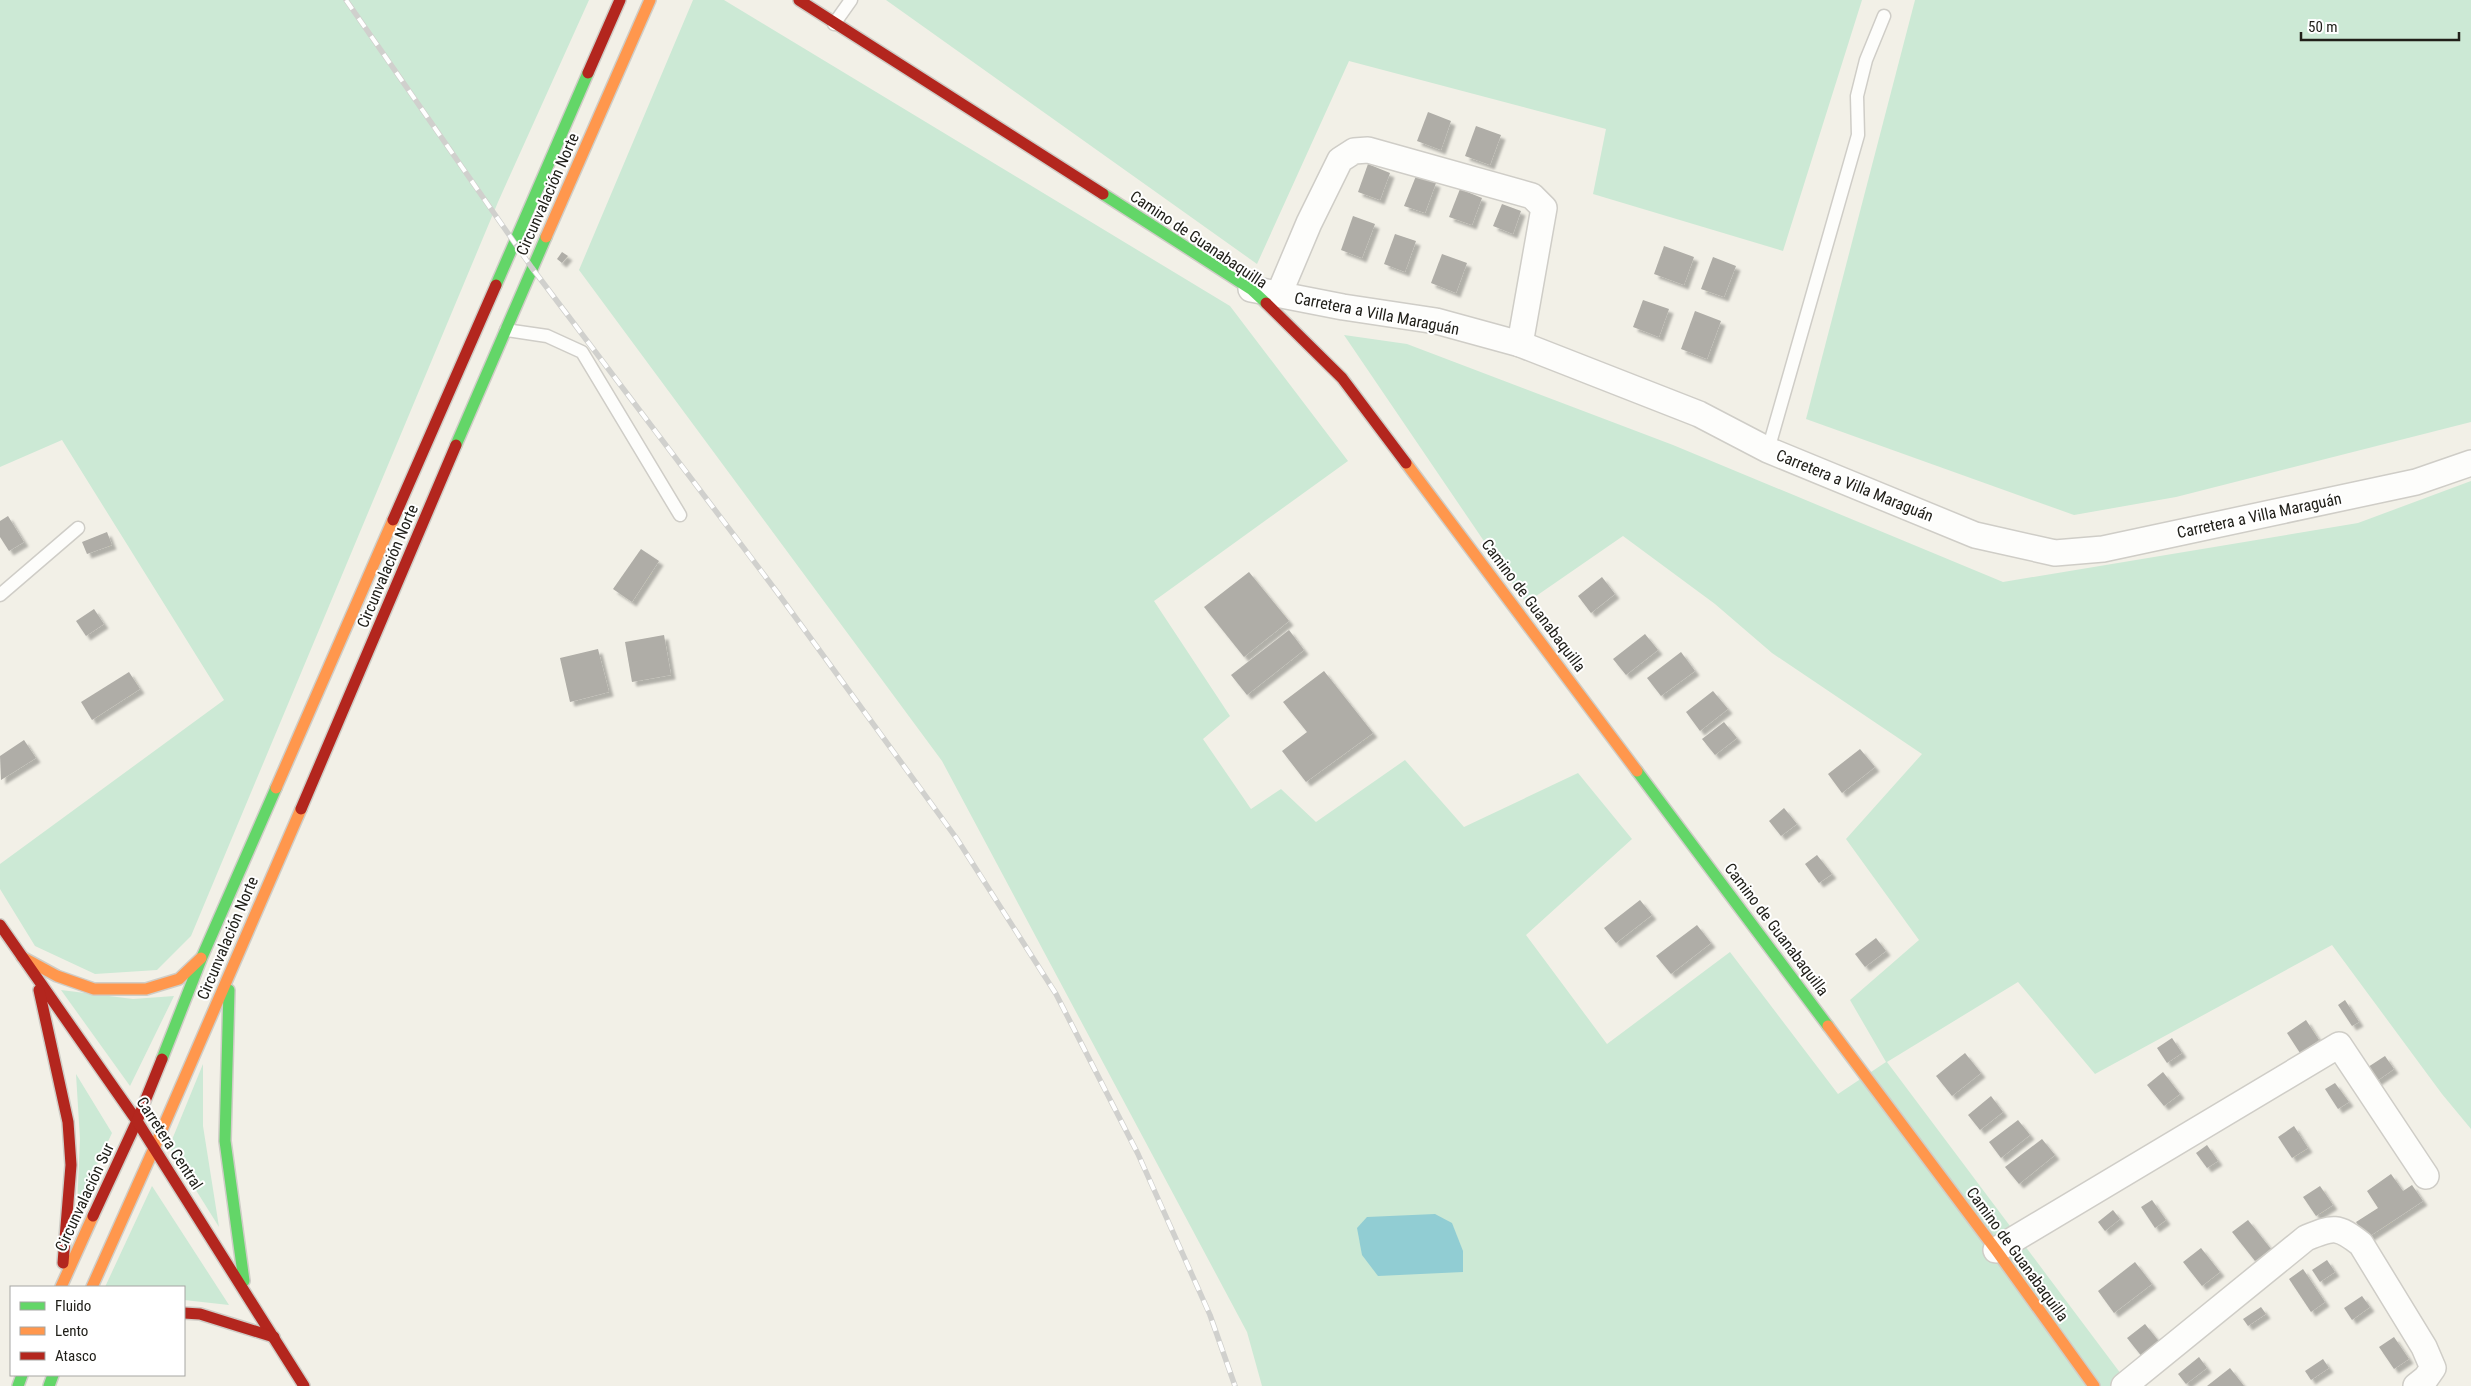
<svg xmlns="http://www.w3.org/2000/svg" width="2471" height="1386" viewBox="0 0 2471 1386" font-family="'Roboto Condensed',sans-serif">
  <defs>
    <filter id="shadow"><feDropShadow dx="4.5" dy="4.5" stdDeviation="1" flood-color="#0004"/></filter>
  </defs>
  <rect width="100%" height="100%" fill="#f2f0e7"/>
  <g fill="#cce9d5">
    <path d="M0,0h589l-91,202 -307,734 -34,34 -62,4 -60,-28 -35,-57v-25l224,-164 -162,-260 -62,27z"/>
    <path d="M693,0h31l506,306 118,155 -194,140 76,115 -27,23 48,70 30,-20 35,33 89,-62 59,67 114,-54 54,66 -106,96 81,109 123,-92 108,142 48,-32 -36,-62 69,-60 -73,-101 76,-85 -150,-101 -57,-49 -92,-68 -97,67 -182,-268 63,9 266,101 330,137 355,-59 113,-42v648l-29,-35 -110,-149 -237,129 -77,-92 -131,80 243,324h-868l-15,-54 -305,-571 -363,-491z"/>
    <path d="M886,0h976l-79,251 -190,-57 13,-65 -257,-68 -92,203z"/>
    <path d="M1915,0h556v422l-295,75 -102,18 -268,-96z"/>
    <path d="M61,990l72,9 41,-3 -44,90z"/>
    <path d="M203,1064v62l16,101 -50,-80z"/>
    <path d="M76,1074l36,59 -35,74 3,-68z"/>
    <path d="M152,1186l77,119 -45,-5v-13h-79z"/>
  </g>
  <path fill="#91cdd3" d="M1435,1214l17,9 11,28v21l-85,4 -16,-21 -5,-27 10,-11z"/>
  <g fill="#afada7" filter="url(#shadow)">
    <path d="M1428,112l23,9 -10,29 -24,-9z"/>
    <path d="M1476,126l25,9 -11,30 -25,-9z"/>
    <path d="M1368,164l22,9 -10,27 -22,-8z"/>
    <path d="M1416,176l20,7 -11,30 -21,-7z"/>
    <path d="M1460,189l22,9 -10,27 -23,-8z"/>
    <path d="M1502,204l19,7 -8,23 -20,-8z"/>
    <path d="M1353,216l22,8 -13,34 -21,-8z"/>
    <path d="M1395,234l21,7 -11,31 -21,-8z"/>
    <path d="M1664,246l30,11 -10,28 -30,-11z"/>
    <path d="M562,252l6,4 -6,7 -5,-4z"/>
    <path d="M1442,254l25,9 -11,30 -25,-10z"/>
    <path d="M1713,257l23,9 -12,31 -23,-8z"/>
    <path d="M1643,300l26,9 -10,28 -26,-10z"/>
    <path d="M1695,311l26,10 -14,38 -26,-10z"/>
    <path d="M8,516l16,26 -15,9 -9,-14v-16z"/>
    <path d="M107,532l5,13 -25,9 -5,-12z"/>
    <path d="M641,549l18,12 -27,41 -19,-13z"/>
    <path d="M1249,572l40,49 -45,36 -40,-50z"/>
    <path d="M1602,577l13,17 -24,19 -13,-17z"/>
    <path d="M94,609l10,15 -18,12 -10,-15z"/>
    <path d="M1289,630l15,20 -57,45 -16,-20z"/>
    <path d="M1645,634l13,16 -32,25 -13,-16z"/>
    <path d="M664,635l7,40 -39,7 -7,-40z"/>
    <path d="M598,649l11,43 -39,10 -10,-44z"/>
    <path d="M1681,652l14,19 -34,25 -14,-18z"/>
    <path d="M1324,671l49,62 -67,49 -24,-31 25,-19 -24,-30z"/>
    <path d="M129,672l11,17 -48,31 -11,-18z"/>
    <path d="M1713,691l15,18 -28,22 -14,-19z"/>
    <path d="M1724,722l13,16 -22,17 -13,-16z"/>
    <path d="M24,740l12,18 -35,22 -1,-24z"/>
    <path d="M1860,749l15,18 -33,26 -14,-19z"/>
    <path d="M1784,808l13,16 -16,12 -12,-15z"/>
    <path d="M1817,855l15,19 -13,9 -14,-19z"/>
    <path d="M1640,900l12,15 -36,28 -12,-15z"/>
    <path d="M1697,925l14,18 -40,31 -15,-18z"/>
    <path d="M1876,938l10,13 -21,16 -10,-13z"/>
    <path d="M2345,1000l14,22 -7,4 -14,-21z"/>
    <path d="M2306,1020l13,20 -19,13 -13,-20z"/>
    <path d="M2172,1038l10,15 -15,10 -10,-15z"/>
    <path d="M1965,1053l16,20 -29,23 -16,-20z"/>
    <path d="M2385,1056l9,13 -20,14 -9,-14z"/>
    <path d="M2163,1072l17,22 -16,12 -17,-21z"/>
    <path d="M2335,1083l14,19 -11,7 -13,-20z"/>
    <path d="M1991,1096l12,16 -23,18 -12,-15z"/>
    <path d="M2018,1120l12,15 -29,23 -12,-16z"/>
    <path d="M2294,1126l14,22 -16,10 -14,-21z"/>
    <path d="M2042,1139l13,16 -36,29 -14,-17z"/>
    <path d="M2207,1145l11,16 -11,7 -11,-15z"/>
    <path d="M2391,1174l12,17 9,-6 11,16 -56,37 -11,-16 22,-14 -11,-17z"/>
    <path d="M2320,1186l13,19 -17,11 -13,-19z"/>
    <path d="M2152,1200l14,20 -11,8 -14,-21z"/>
    <path d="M2113,1210l7,9 -15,12 -7,-9z"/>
    <path d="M2248,1220l23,29 -16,12 -23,-29z"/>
    <path d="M2201,1248l19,24 -18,14 -19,-24z"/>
    <path d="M2327,1260l8,12 -15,10 -8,-12z"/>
    <path d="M2135,1262l17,22 -38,29 -16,-22z"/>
    <path d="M2303,1269l22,33 -14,10 -22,-33z"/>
    <path d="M2362,1296l8,11 -18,13 -8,-12z"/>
    <path d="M2261,1307l5,7 -18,12 -5,-7z"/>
    <path d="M2145,1324l16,20 -18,14 -16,-20z"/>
    <path d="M2394,1337l15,22 -15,10 -15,-22z"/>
    <path d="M2199,1357l8,11 -21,16 -8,-10z"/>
    <path d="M2323,1359l6,9 -18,12 -6,-9z"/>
    <path d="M2230,1368l14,18h-37z"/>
  </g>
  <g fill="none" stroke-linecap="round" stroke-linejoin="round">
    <g stroke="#cfcdc7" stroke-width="15">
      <g id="lane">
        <path d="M834,24l17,-24"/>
        <path d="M506,330l41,6 35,16 98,163"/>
        <path d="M1768,450l90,-315 -1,-39 9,-36 18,-44"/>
        <path d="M0,595l78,-67"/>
      </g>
    </g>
    <g stroke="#cfcdc7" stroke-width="28">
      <g id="street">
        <path d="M1251,289l92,18 93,14 84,23 179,70 69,36 207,85 80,18 48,-4 313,-67 55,-19"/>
        <path d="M1279,294l30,-71 31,-63 14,-9 14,-1 164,46 12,12 -24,136"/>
        <path d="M1996,1250l343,-205 87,131"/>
        <path d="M2124,1386l182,-148c27,-11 31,-13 55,6l63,103 9,21 -7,10 -10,8"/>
      </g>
    </g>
    <g stroke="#cfcdc7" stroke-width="14">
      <g id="fast">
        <path d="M1103,194l148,95 15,14"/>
        <path d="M496,285l92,-212"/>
        <path d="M456,445l90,-208"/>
        <path d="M1637,771l191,255"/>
        <path d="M229,990l-4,151 19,140"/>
        <path d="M162,1059l40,-102 74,-169"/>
        <path d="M18,1386l4,-11"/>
        <path d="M49,1386l4,-11"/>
      </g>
    </g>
    <g stroke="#cfcdc7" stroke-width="14">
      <g id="slow">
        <path d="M546,237l104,-237"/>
        <path d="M1406,463l231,308"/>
        <path d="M276,788l117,-268"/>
        <path d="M22,957l35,19 37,13h52l33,-10 22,-21"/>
        <path d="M1828,1026l168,224 98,136"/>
        <path d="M155,1146l146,-337"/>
        <path d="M61,1287l32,-71"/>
        <path d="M92,1287l63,-141"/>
      </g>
    </g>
    <g stroke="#cfcdc7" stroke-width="14">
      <g id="jam">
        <path d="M799,0l304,194"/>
        <path d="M588,73l32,-73"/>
        <path d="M1266,303l76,75 64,85"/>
        <path d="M393,520l103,-235"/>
        <path d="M301,809l155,-364"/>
        <path d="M0,925l137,196 -44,95"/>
        <path d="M39,990l29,132 3,43 -8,98"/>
        <path d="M162,1059l-25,62 167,265"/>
        <path d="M184,1313l16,1 74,23"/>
      </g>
    </g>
    <use href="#lane" stroke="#fdfdfb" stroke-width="12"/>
    <use href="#street" stroke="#fdfdfb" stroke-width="25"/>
    <use href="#fast" stroke="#63d668" stroke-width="11"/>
    <use href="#slow" stroke="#ff974d" stroke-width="11"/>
    <use href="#jam" stroke="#b3261e" stroke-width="11"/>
    <g stroke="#d0d0cd" stroke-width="5.5">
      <path id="rail" d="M346,0l186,268 245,324 180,247 99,155 82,160 72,161 25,71"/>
    </g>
    <use href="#rail" stroke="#fff" stroke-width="4" stroke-dasharray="11" stroke-linecap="butt"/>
  </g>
  <g text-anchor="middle" stroke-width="4" stroke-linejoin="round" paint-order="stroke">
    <g font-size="16" fill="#21201a" stroke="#fff">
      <text transform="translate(547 194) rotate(-66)" y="6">Circunvalación Norte</text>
      <text transform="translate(1199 239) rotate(34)" y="6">Camino de Guanabaquilla</text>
      <text transform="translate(1377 313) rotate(11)" y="6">Carretera a Villa Maraguán</text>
      <text transform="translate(1855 485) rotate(22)" y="6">Carretera a Villa Maraguán</text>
      <text transform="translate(2259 515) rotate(-12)" y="6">Carretera a Villa Maraguán</text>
      <text transform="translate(387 566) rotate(-67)" y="6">Circunvalación Norte</text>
      <text transform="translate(1534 605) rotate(53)" y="6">Camino de Guanabaquilla</text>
      <text transform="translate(1777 929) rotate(53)" y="6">Camino de Guanabaquilla</text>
      <text transform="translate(227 938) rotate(-67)" y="6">Circunvalación Norte</text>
      <text transform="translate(170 1143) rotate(57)" y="6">Carretera Central</text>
      <text transform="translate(84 1197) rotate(-65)" y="6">Circunvalación Sur</text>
      <text transform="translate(2018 1254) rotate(54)" y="6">Camino de Guanabaquilla</text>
    </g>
  </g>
  <rect x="10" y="1286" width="175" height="90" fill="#ffffff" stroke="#a6a6a3"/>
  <rect x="20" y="1302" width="25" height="8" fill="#63d668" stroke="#a6a6a3"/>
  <text x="55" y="1311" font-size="15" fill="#21201a">Fluido</text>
  <rect x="20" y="1327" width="25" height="8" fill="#ff974d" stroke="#a6a6a3"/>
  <text x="55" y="1336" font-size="15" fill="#21201a">Lento</text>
  <rect x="20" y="1352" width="25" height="8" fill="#b3261e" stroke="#a6a6a3"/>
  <text x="55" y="1361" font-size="15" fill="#21201a">Atasco</text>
  <path d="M2301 32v8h158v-8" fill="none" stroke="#21201a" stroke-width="2.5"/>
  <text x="2308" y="32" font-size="15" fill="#21201a" stroke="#ffffff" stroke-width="4" paint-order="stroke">50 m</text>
</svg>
